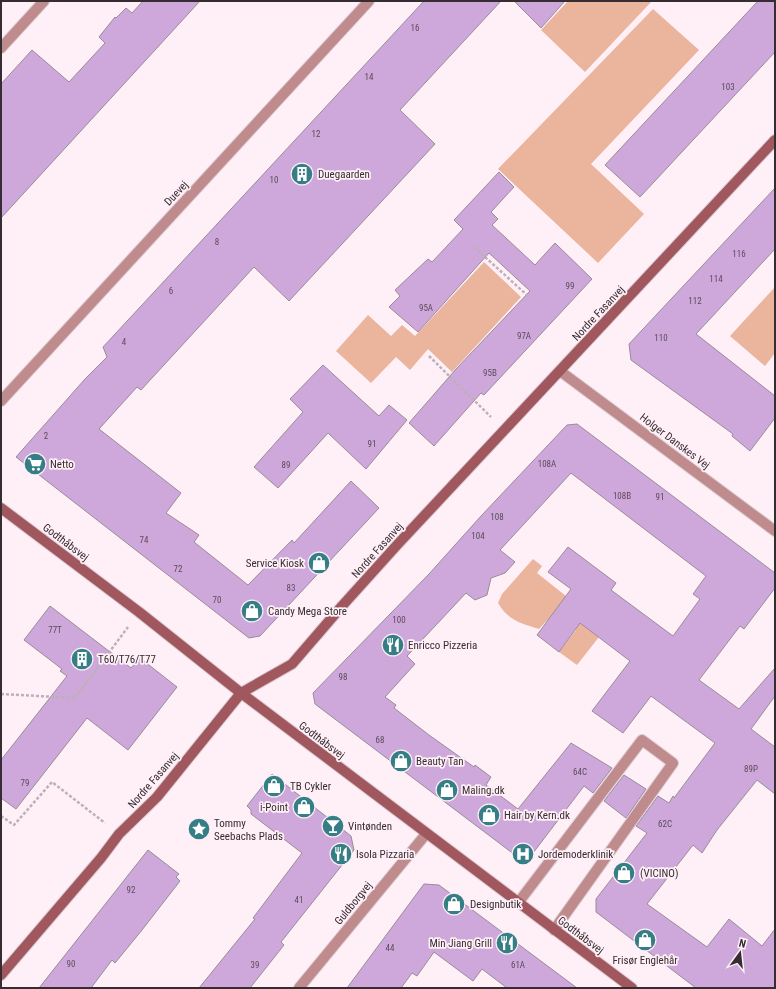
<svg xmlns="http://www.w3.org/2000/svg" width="776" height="989" viewBox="0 0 776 989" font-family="'Roboto Condensed',sans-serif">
  <rect width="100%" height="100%" fill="#ffeff6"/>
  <g fill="#eab49d">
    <path d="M568,1h84l-67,71 -44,-42z"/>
    <path d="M653,9l46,41 -108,114 53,50 -46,49 -100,-94z"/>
    <path d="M484,262l37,35 -69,75 -24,-23 -18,21 -14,-13 -25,26 -35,-32 32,-36 23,21 11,-11 13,11z"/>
    <path d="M775,287v66l-10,13 -35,-30z"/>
    <path d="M533,559l9,7 -5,7 69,55 -29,37 -18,-13 17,-22 -23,-16 -14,15c-19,-6 -30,-8 -41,-26l4,-9z"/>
  </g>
  <g fill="#cea8da" stroke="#988c9b">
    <path d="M143,1h57l-199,217v-134l31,-34 37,32 36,-39 -6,-6 16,-20 1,1 10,-10 6,5z"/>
    <path d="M424,1h77l-101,109 35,34 -146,157 -35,-34 -113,123 -4,-3 -38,42 82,64 -15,20 33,22 -5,7 54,43 44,-45 2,3 57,-62 28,27 -119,128 -11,2 -233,-181 69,-78 22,-22 -4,-10z"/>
    <path d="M514,1h51l-24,27z"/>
    <path d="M758,1h17v51l-135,145 -35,-32z"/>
    <path d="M499,172l15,15 -23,25 7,7 -6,6 43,40 20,-22 37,36 -108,116 -3,-2 -47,53 -25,-23 47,-54 74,-78 -41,-38 -71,79 -29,-25 11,-11 -5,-6 33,-31 4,3 31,-33 -9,-9z"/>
    <path d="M775,188v61l-79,85 79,62v22l-25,33 -18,-15 1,-2 -102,-74 -2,-16z"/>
    <path d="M323,365l56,51 10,-11 18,15 -41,49 -38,-36 -50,55 -24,-21 49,-55 -13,-13z"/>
    <path d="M577,424l198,149v15l-31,41 -4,-3 -41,54 40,29 36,-41v28l-24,33 24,18v47l-18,-14 -40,50 -15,23 -9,-8 -46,59 60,43 22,-28 33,27 13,-17v59h-79l-100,-76v-13l51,-66 -11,-7 22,-30 11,7 4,-7 1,2 41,-55 -64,-47 -28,37 -31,-22 38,-50 -50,-38 -21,29 -22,-17 34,-46 -23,-17 20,-25 48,36 -5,7 62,46 27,-37 -7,-5 13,-18 -135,-103 -71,77 15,12 -10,11 -14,5 -4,17 -12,5 -9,-7 -59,63 8,8 -30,33 11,8 -2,3 35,27 45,32 1,-2 16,12 -5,8 32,24 53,-66 41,25 -19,25 -9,-7 -54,71 -11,1 -204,-154 -2,-11 116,-119 52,-58 86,-91z"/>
    <path d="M50,606l81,62 9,-10 37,29 -49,63 -41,-32 -71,91 -15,-11v-38l66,-84 -7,-5 2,-2 -38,-29z"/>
    <path d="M272,774l79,62 3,14 -73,92 3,3 -34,43h-51l56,-69 -2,-1 49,-65 -51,-39v-4l-4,-4z"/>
    <path d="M624,775l22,14 -20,29 -22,-17z"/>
    <path d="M148,850l31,24 -3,3 4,4 -38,49 -27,33 -3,-3 -21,28h-52z"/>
    <path d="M424,884l15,1 138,103h-70l-25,-19 -9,12 -39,-29 -17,24 -5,-3 -11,15h-54z"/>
  </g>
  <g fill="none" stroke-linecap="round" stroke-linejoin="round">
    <g stroke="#dbccd3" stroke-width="12">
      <g id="lane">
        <path d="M1,48l43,-47"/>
        <path d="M518,903l124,-163 31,23 -119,167"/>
      </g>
    </g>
    <g stroke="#dbccd3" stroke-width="12">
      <g id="street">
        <path d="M560,371l215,160"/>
        <path d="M1,401l368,-400"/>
        <path d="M299,988l127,-154"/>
      </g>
    </g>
    <g stroke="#dbccd3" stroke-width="12">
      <g id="secondary">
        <path d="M1,508l138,104 102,81 391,295"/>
        <path d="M1,975l100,-117 18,-24 38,-37 84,-104 51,-29 50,-58 55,-61 378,-405"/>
      </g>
    </g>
    <g stroke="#bdb0b6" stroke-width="2.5" stroke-dasharray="3 2" stroke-linecap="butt">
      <path d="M474,247l54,49"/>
      <path d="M429,356l62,61"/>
      <path d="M1,694l74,4 53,-71"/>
      <path d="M1,816l13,9 38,-43 53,41"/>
    </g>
    <use href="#lane" stroke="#bf8b8d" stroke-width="10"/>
    <use href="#street" stroke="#bf8b8d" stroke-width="10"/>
    <use href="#secondary" stroke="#a0575d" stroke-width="10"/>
  </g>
  <defs>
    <g id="building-disc" transform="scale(1.15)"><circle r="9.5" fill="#367e85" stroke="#ffeff6"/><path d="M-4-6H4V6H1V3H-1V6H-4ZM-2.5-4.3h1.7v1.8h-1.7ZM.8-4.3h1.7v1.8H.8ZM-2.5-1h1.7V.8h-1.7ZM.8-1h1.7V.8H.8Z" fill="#fff"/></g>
    <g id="supermarket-disc" transform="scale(1.15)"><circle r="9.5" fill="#367e85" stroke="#ffeff6"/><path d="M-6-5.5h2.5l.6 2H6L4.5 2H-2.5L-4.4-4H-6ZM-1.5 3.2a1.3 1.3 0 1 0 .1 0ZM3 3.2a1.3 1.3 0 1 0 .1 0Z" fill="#fff"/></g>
    <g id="shop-disc" transform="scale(1.15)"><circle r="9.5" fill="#367e85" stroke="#ffeff6"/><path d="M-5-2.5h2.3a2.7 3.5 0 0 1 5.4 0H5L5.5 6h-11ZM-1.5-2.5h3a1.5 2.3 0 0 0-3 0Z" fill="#fff"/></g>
    <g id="restaurant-disc" transform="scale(1.15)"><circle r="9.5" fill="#367e85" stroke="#ffeff6"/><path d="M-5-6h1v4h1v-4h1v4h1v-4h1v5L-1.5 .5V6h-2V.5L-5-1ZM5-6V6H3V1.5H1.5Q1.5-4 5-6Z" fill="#fff"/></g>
    <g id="bar-disc" transform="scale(1.15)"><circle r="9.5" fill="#367e85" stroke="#ffeff6"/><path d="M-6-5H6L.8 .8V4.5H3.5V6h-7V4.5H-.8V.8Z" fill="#fff"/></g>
    <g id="sight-disc" transform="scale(1.15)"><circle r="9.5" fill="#367e85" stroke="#ffeff6"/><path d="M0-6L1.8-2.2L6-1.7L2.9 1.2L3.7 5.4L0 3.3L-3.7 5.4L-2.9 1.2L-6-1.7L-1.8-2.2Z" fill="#fff"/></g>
    <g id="hospital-disc" transform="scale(1.15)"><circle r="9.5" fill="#367e85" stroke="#ffeff6"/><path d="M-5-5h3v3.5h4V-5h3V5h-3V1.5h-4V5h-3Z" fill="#fff"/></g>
  </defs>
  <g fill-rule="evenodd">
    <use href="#building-disc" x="302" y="174"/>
    <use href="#supermarket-disc" x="35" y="464"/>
    <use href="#shop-disc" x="319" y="563"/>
    <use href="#shop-disc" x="252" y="611"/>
    <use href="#restaurant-disc" x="393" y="645"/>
    <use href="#building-disc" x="82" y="659"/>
    <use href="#shop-disc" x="401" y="761"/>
    <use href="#shop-disc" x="274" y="786"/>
    <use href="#shop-disc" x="447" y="790"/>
    <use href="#shop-disc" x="304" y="807"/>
    <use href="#shop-disc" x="489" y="815"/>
    <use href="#bar-disc" x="333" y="826"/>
    <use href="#sight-disc" x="199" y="829"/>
    <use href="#restaurant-disc" x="341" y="854"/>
    <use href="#hospital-disc" x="523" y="854"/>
    <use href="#shop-disc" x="624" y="873"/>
    <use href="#shop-disc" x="454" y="904"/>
    <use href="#shop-disc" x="645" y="940"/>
    <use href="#restaurant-disc" x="507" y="943"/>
  </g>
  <g text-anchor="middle" stroke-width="3.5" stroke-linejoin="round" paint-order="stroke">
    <g font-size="9" fill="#5b4c5b">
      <text x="415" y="31">16</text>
      <text x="369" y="80">14</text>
      <text x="728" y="90">103</text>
      <text x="316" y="137">12</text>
      <text x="274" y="183">10</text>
      <text x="217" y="245">8</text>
      <text x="739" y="257">116</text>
      <text x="716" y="282">114</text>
      <text x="570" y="289">99</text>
      <text x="171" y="294">6</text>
      <text x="695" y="304">112</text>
      <text x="426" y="311">95A</text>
      <text x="524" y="339">97A</text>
      <text x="661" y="341">110</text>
      <text x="124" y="345">4</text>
      <text x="490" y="376">95B</text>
      <text x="46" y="439">2</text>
      <text x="372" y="447">91</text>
      <text x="547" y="467">108A</text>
      <text x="286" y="468">89</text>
      <text x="622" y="499">108B</text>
      <text x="660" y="500">91</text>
      <text x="497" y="520">108</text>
      <text x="478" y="539">104</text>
      <text x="144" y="543">74</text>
      <text x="178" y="572">72</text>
      <text x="291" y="591">83</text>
      <text x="217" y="603">70</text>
      <text x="399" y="623">100</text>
      <text x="55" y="633">77T</text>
      <text x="343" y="680">98</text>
      <text x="380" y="743">68</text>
      <text x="751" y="772">89P</text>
      <text x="580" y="775">64C</text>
      <text x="25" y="786">79</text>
      <text x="665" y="827">62C</text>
      <text x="131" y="893">92</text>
      <text x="299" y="903">41</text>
      <text x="390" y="951">44</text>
      <text x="71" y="967">90</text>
      <text x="255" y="968">39</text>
      <text x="518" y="968">61A</text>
    </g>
    <g font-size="11" fill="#352d31" stroke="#ffeff6" text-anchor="start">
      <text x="318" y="178">Duegaarden</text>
      <text x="50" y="468">Netto</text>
      <text x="304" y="567" text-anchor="end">Service Kiosk</text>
      <text x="268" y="615">Candy Mega Store</text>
      <text x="408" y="649">Enricco Pizzeria</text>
      <text x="98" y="663">T60/T76/T77</text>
      <text x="416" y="765">Beauty Tan</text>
      <text x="290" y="790">TB Cykler</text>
      <text x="462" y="794">Maling.dk</text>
      <text x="288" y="811" text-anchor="end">i-Point</text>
      <text x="504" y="819">Hair by Kern.dk</text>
      <text x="214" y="827">Tommy<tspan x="214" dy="13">Seebachs Plads</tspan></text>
      <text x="348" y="830">Vintønden</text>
      <text x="356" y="858">Isola Pizzaria</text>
      <text x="538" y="858">Jordemoderklinik</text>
      <text x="640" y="877">(VICINO)</text>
      <text x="470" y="908">Designbutik</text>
      <text x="492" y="947" text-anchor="end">Min Jiang Grill</text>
      <text x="645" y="964" text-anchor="middle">Frisør Englehår</text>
    </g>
    <g font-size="11" fill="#352d31" stroke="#ffeff6">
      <text transform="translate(176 193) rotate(-47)" y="4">Duevej</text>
      <text transform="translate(598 313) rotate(-47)" y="4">Nordre Fasanvej</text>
      <text transform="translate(675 441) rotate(37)" y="4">Holger Danskes Vej</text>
      <text transform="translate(66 542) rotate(37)" y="4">Godthåbsvej</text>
      <text transform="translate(377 550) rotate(-48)" y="4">Nordre Fasanvej</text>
      <text transform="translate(322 740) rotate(37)" y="4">Godthåbsvej</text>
      <text transform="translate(153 780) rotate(-49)" y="4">Nordre Fasanvej</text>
      <text transform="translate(353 903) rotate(-51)" y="4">Guldborgvej</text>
      <text transform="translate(581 935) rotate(37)" y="4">Godthåbsvej</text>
    </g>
  </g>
  <rect width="776" height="989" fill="none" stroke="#352d31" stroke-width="4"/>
  <g transform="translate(740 953) rotate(15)" stroke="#ffeff6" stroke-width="3" paint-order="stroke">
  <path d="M0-3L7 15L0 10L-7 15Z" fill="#352d31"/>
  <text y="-6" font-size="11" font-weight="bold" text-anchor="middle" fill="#352d31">N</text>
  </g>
</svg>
